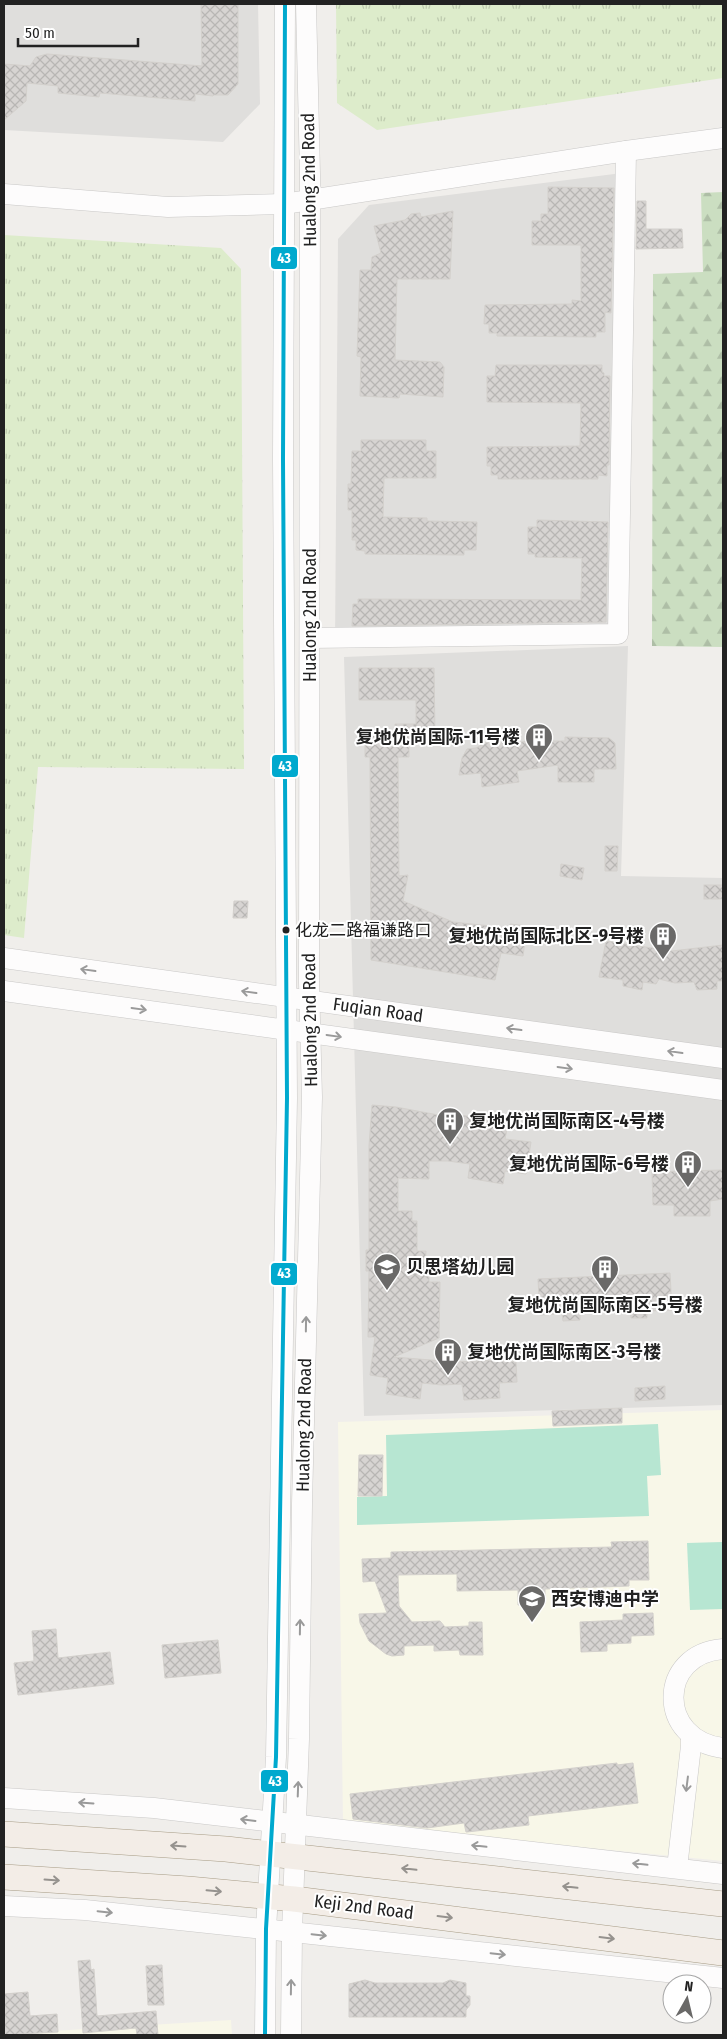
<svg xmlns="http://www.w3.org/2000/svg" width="727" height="2039" viewBox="0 0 727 2039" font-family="'Fira Sans Condensed','Noto Sans SC',sans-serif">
  <defs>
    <pattern id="grass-tufts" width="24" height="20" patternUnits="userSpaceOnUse" patternTransform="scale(1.25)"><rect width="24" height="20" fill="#ddeccb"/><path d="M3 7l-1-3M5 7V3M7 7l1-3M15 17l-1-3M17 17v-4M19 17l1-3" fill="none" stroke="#bdcaae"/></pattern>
    <pattern id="forest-firs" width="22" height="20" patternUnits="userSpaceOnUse" patternTransform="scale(1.25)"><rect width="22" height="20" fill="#cbdec1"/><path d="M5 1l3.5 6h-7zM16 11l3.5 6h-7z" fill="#aebea6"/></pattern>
    <pattern id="building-cross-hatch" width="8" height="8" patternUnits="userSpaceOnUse" patternTransform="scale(1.25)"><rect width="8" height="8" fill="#d7d4d2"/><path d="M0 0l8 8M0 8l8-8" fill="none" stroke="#b8b6b4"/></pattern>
  </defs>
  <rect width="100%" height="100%" fill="#f0eeeb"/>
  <g fill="#dfdedc">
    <path d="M4,4h254l2,100 -37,38 -219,-12z"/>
    <path d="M630,172l-5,465 -290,6 3,-404 31,-34z"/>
    <path d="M628,646l-7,230 102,2v527l-359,11 -20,-759z"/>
  </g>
  <g fill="#f8f7e8">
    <path d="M723,1410v451l-380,-37 -5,-402z"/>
    <path d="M231,2020l1,15h-228v-1z"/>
  </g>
  <g fill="url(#grass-tufts)">
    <path d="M336,4h387v74l-346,52 -40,-27z"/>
    <path d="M4,235l217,13 20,21 3,500 -206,-2 -14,171 -20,-3z"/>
  </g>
  <path fill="url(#forest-firs)" d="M723,192v455l-71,-1 1,-372 50,-2 -2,-79z"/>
  <g fill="#b7e6d2">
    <path d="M658,1424l3,51 -14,1 2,40 -292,9v-28l30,-1 -1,-61z"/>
    <path d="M722,1542l1,67 -33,1 -3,-67z"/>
  </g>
  <g fill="url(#building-cross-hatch)" stroke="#d3d0cc">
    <path d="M201,4h37v80l-10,11h-14l-1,1 -18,-2v7l-95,-8 -1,4 -41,-4v-7l-31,-3 -1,18 -22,19v-56l26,2 6,-9 11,-3 155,12z"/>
    <path d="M548,187l66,1 -3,125 -6,-1v20h-9v5l-99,-1v-3h-8v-9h-5l1,-19 87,-1v-4l9,1v-56h-49v-24h9v-7h7z"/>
    <path d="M637,201h9v28h36l1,19 -47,1z"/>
    <path d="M453,211l-3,68h-53l-2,81 45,2 4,5 -1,30 -43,-3 -1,4 -39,-2 1,-39 -4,-1 3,-86h11l1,-13 9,-4 -7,-27 31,-6 6,-6 9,-1 1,4z"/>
    <path d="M496,365h106v7l2,1v3h6l-1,89h-2v11l-9,-1v4h-100v-4h-7v-9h-4v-19l93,-1 1,-43 -94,-1v-26h8z"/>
    <path d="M361,440h65v11h10v27h-52l-1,39 44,1v3l50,1 -1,28h-12v5l-99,-1v-3l-9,-1v-10h-4v-30h-4v-26h3l1,-33h9z"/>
    <path d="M537,520l71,2 -2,100 -254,4 1,-22h5v-5l223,1 1,-42 -47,-1v-3h-7v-27h9z"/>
    <path d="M359,668h75l1,68 -26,1v20h-11l1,119 9,-1 -5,26 50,21 57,6v-4l17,2 -4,30 -22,-3 -6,27 -124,-20 -1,-203h-5v-25h30v-8h21v-24h-57z"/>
    <path d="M565,737l44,1 6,5 1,26h-22v13h-36v-17l-41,6 2,11 -37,5 -1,-14 -22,2 3,-17 5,-9 9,-1 9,-5 21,-3v4l23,-3 5,3 8,-3h23z"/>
    <path d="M605,846h13l-1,25h-12z"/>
    <path d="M561,864l23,4 -2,12 -22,-4z"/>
    <rect x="704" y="885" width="19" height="14"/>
    <path d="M234,901h14l-1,17h-14z"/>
    <path d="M606,941l66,10 51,-6v36h-6v8l-20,1 -3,-8 -19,1 -16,-4 -3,5 -13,-2 -1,8 -19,-4v-6l-24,-3z"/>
    <path d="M372,1105l24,2 58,11 1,-4 34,6v-4l20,3 -4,20 26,3 -5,32 -21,-3 -2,13 -35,-6 2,-14 -22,-3h-19v18l-31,-1v33h14v10h5v30h9l-1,23h4v8h11l-1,56 -45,19 61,5 43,-2 18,2 1,20 -18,1 1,15 -36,2 -2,-16 -20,1 -20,-2 -2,16 -34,-5 2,-16 -18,-3 5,-38h-7l1,-66h-3v-21h3v-104z"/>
    <path d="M723,1170v29l-13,2v15h-36v-11h-21l-1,-33z"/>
    <path d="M670,1273l2,37 -25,1v7h-16l-1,-11 -50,2v11l-17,1 -1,-7 -22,1 -2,-36z"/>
    <path d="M665,1386v13l-30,2v-13z"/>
    <path d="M622,1408v15l-69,3 -1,-15z"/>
    <path d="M359,1455h24l-1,41h-24z"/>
    <path d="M648,1541l1,39h-20v6l-84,3v15l-27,1v-15l-61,1v-17l-59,1 1,31 13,16 28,-1 5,6 24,-1v-4h13l1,33h-23l-1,-5 -25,1v-6l-30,1v9l-12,1 -6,-2 -17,-13 -9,-18 -1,-9 28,-1 -12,-32 -12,1 -1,-23 29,-1v-6l221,-5 -1,-5z"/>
    <path d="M653,1613l1,22 -23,1v7l-24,1v7l-26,1 -1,-30 43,-2v-6z"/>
    <path d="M56,1629l2,29 52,-6 4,32 -96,11 -4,-32 20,-2 -2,-30z"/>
    <path d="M218,1640l3,33 -56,5 -3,-33z"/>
    <path d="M617,1763v2l16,-2 5,40 -110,13 1,9 -62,7h-1l-2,-9 -37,5 -74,-9 -3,-25z"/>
    <path d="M90,1960l1,10 3,-1 3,47 59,-5 2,24h-21l-1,-7 -53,5 -5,-72z"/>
    <path d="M162,1965l2,40h-16l-2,-39z"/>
    <path d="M365,1980l10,3h68l7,-3 16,3v13h4v9l-4,5v7h-117v-33z"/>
    <path d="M28,1992l2,24 27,-2 1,18 -54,3v-41z"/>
  </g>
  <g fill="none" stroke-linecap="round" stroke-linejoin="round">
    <g stroke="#c9c8c7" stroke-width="21">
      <g id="minor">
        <path d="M4,194l164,13 116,-3 342,-53 97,-13"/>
        <path d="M310,638l308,-4 8,-483"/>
        <path d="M4,958l719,100"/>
        <path d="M4,991l719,99"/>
        <path d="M723,1649c-66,5 -66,91 0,99"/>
        <path d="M4,1798l150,10 569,66"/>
        <path d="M677,1868l14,-122v-10"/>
        <path d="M4,1906l81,4 638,68"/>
        <path d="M265,2035l1,-106 10,-172 11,-659 -4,-639 2,-455"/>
        <path d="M291,2035l1,-103 7,-193 3,-235 10,-407 -3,-115 1,-807 -4,-171"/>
      </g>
    </g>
    <g stroke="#a79c86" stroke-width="26">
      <g id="major">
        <path d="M4,1834l222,15 497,55"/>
        <path d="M4,1877l184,12 106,10 429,54"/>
      </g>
    </g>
    <use href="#minor" stroke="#fdfcfc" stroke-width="20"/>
    <use href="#major" stroke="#f3ede7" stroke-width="25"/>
    <g stroke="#fff" stroke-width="8">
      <path id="bus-1" d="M265,2035l1,-106 10,-172 11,-659 -4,-639 2,-455"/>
    </g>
    <use href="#bus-1" stroke="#00a9ce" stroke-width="4"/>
  </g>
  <defs><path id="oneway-shaft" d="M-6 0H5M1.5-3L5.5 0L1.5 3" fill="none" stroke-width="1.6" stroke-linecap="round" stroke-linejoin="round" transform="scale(1.25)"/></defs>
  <g stroke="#9a9a9a">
    <use href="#oneway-shaft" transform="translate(88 970) rotate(-172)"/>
    <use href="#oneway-shaft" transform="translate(249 992) rotate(-172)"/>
    <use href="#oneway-shaft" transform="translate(139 1009) rotate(8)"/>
    <use href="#oneway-shaft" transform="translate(514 1029) rotate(-172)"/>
    <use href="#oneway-shaft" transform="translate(334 1036) rotate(8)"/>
    <use href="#oneway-shaft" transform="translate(675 1052) rotate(-172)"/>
    <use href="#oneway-shaft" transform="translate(565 1068) rotate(8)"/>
    <use href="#oneway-shaft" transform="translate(306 1324) rotate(-89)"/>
    <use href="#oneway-shaft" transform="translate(300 1627) rotate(-89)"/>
    <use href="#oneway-shaft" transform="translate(687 1784) rotate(97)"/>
    <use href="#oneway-shaft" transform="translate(298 1789) rotate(-88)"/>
    <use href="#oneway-shaft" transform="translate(86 1803) rotate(-176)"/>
    <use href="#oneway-shaft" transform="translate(248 1820) rotate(-173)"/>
    <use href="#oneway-shaft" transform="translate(479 1846) rotate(-174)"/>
    <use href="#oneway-shaft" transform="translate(640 1864) rotate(-174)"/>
    <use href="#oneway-shaft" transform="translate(105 1912) rotate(6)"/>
    <use href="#oneway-shaft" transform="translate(319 1935) rotate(6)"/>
    <use href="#oneway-shaft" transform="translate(498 1954) rotate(6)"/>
    <use href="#oneway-shaft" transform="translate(291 1987) rotate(-89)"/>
  </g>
  <g stroke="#95928e">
    <use href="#oneway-shaft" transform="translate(178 1846) rotate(-176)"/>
    <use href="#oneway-shaft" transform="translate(409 1869) rotate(-174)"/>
    <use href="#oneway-shaft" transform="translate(52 1880) rotate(4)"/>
    <use href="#oneway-shaft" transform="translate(570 1887) rotate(-174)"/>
    <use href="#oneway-shaft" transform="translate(214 1891) rotate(5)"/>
    <use href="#oneway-shaft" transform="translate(445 1917) rotate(7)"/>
    <use href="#oneway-shaft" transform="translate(607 1938) rotate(7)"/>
  </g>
  <defs>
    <g id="building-pin" transform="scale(1.4375)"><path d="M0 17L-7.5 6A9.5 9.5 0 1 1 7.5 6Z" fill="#6a6968" stroke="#fff"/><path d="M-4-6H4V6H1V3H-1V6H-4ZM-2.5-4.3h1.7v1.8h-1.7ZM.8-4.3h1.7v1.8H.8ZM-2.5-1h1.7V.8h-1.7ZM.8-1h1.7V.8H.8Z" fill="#fff"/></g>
    <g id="school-pin" transform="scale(1.4375)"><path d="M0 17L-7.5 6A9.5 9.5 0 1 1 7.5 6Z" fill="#6a6968" stroke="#fff"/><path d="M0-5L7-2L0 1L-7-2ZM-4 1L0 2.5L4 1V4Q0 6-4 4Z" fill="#fff"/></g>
  </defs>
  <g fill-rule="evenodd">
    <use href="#building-pin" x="539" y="737"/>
    <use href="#building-pin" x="663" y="936"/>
    <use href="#building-pin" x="450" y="1121"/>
    <use href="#building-pin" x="688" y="1164"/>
    <use href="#school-pin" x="387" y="1267"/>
    <use href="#building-pin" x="605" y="1269"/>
    <use href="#building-pin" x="448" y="1352"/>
    <use href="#school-pin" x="532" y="1599"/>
  </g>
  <circle fill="#222" stroke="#fff" stroke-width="2" cx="286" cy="930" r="4.5"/>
  <g text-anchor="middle" stroke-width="4" stroke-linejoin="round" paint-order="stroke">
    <g font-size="17" fill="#222" stroke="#fff" text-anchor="start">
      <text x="295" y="936">化龙二路福谦路口</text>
    </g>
    <g font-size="18" fill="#222" stroke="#fff">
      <text transform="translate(309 180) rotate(-91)" y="6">Hualong 2nd Road</text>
      <text transform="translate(310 615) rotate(-90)" y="6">Hualong 2nd Road</text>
      <text transform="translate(378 1010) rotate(8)" y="6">Fuqian Road</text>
      <text transform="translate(310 1020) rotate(-91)" y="6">Hualong 2nd Road</text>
      <text transform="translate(304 1425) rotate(-89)" y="6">Hualong 2nd Road</text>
      <text transform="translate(364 1907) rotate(7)" y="6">Keji 2nd Road</text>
    </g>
    <g font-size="18" font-weight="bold" fill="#222" stroke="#fff" text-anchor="start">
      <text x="520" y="743" text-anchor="end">复地优尚国际-11号楼</text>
      <text x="644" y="942" text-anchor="end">复地优尚国际北区-9号楼</text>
      <text x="469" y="1127">复地优尚国际南区-4号楼</text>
      <text x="669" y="1170" text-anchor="end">复地优尚国际-6号楼</text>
      <text x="406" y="1273">贝思塔幼儿园</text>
      <text x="605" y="1311" text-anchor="middle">复地优尚国际南区-5号楼</text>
      <text x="467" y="1358">复地优尚国际南区-3号楼</text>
      <text x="551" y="1605">西安博迪中学</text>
    </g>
  </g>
  <g stroke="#fff" stroke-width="2">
    <rect x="270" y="246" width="28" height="24" rx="5" fill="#00a9ce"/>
    <rect x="271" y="754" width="28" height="24" rx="5" fill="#00a9ce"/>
    <rect x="270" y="1262" width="28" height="24" rx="5" fill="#00a9ce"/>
    <rect x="260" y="1769" width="29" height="24" rx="5" fill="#00a9ce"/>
  </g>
  <g font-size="14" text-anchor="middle" font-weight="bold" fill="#fff">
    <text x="284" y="263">43</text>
    <text x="285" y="771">43</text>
    <text x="284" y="1278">43</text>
    <text x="275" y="1786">43</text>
  </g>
  <rect width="727" height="2039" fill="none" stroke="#222222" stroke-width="10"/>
  <g transform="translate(687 1999) rotate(8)"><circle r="24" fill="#ffffff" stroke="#a7a7a7"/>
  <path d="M0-4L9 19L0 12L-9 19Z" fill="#6a6968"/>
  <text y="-8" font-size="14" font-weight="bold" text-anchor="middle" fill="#222222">N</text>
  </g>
  <path d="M18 38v8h120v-8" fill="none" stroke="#222222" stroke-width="2.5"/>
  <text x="25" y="38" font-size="15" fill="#222222" stroke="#ffffff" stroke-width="4" paint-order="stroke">50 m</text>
</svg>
